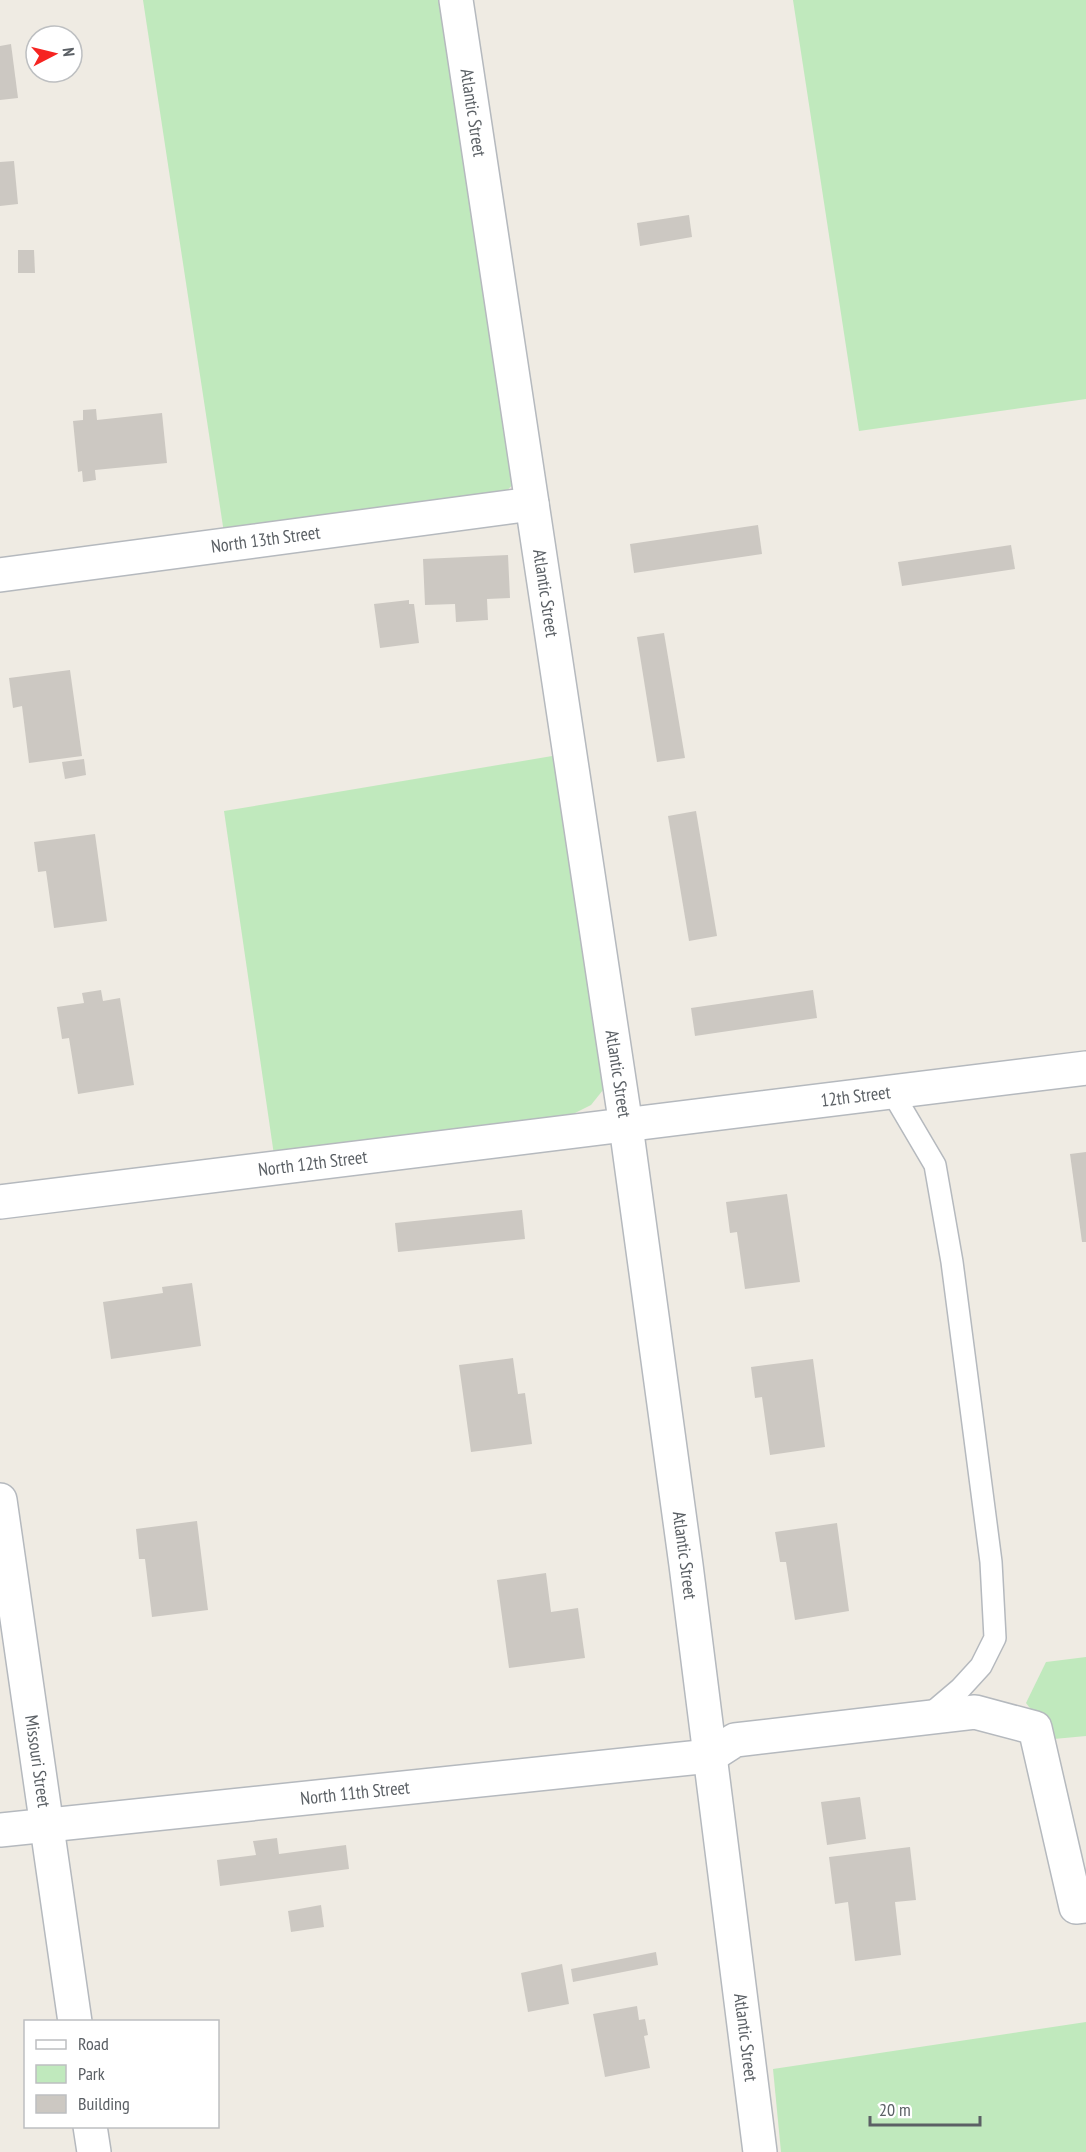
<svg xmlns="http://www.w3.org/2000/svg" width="1086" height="2152" viewBox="0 0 1086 2152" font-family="'PT Sans Narrow',sans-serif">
  <rect width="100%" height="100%" fill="#efebe3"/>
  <g fill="#c0e9bd">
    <path d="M143,0h303l71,481 -14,13 -279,39z"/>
    <path d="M793,0h293v399l-227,32z"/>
    <path d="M558,755l45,335 -12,15 -20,10 -297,40 -50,-344z"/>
    <path d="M1086,1657v79l-32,3 -28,-36 20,-41z"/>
    <path d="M1086,2022v130h-305l-8,-83z"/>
  </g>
  <g fill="#ccc8c2">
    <path d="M11,44l7,54 -18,2v-54z"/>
    <path d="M14,161l4,43 -18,2v-44z"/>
    <path d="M689,215l3,22 -52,9 -3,-23z"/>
    <path d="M18,250h16l1,23h-17z"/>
    <path d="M96,409l1,11 65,-7 5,50 -72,7 1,10 -13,2 -1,-11 -4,1 -5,-51 10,-1v-10z"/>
    <path d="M758,525l4,29 -128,19 -4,-29z"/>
    <path d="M1011,545l4,24 -113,17 -4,-24z"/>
    <path d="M508,555l2,43 -23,1 1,21 -32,2 -1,-18 -30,1 -2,-46z"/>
    <path d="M409,600v4h5l5,39 -39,5 -6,-44z"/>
    <path d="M664,633l21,125 -28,4 -20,-125z"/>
    <path d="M70,670l12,86 -53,7 -7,-57 -9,2 -4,-30z"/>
    <path d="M84,759l2,16 -21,4 -3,-17z"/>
    <path d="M696,811l21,125 -28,5 -21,-125z"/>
    <path d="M95,834l12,87 -53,7 -8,-57 -8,1 -4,-30z"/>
    <path d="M101,990l2,11 17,-3 14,87 -56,9 -9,-56 -7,1 -5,-32 27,-4 -2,-10z"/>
    <path d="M813,990l4,28 -122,18 -4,-28z"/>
    <path d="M1086,1152v90h-4l-12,-88z"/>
    <path d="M787,1194l13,88 -55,7 -8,-57 -7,1 -4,-31z"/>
    <path d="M522,1210l3,29 -127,13 -3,-29z"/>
    <path d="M192,1283l9,63 -90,13 -8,-57 60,-9 -1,-6z"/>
    <path d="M513,1358l5,36 7,-1 7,51 -61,8 -12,-87z"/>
    <path d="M813,1359l12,88 -55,8 -8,-58 -7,1 -4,-31z"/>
    <path d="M197,1521l11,89 -56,7 -7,-58h-6l-3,-30z"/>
    <path d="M837,1523l12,88 -54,9 -9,-58h-6l-5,-30z"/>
    <path d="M546,1573l5,39 27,-4 7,50 -76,10 -12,-88z"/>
    <path d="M860,1797l6,42 -39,6 -6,-43z"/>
    <path d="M277,1838l2,16 67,-9 3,24 -129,17 -3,-26 39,-5 -3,-14z"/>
    <path d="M910,1847l6,53 -21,2 6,53 -46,6 -7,-59 -13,2 -6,-47z"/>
    <path d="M321,1905l3,22 -33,5 -3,-21z"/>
    <path d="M656,1952l2,13 -85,17 -2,-13z"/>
    <path d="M562,1964l7,40 -41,8 -7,-39z"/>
    <path d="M637,2006l2,14 6,-1 3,16 -4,1 6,32 -45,9 -12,-63z"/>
  </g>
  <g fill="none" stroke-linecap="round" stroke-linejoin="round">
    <g stroke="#b5b9be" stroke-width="24">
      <path id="lane" d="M892,1092l43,73 17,97 39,300 4,76 -14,28 -21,23 -33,28"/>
    </g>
    <g stroke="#b5b9be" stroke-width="36">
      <g id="street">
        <path id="s1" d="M456,0l170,1126 60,439 74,587"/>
        <path id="s2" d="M0,575l532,-71"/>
        <path id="s3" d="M0,1202l1086,-134"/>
        <path id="s4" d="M0,1500l75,522"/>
        <path id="s5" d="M0,1830l710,-74 25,-16 240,-28 60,16 41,179 10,-1"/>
        <path d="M90,2126l4,26"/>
      </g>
    </g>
    <use href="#lane" stroke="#fff" stroke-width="21"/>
    <use href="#street" stroke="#fff" stroke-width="33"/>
  </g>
  <g text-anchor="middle" stroke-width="4.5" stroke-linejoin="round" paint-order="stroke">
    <g font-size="18" fill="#5b6065" stroke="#fff">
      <text dy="6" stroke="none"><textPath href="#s1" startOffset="114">Atlantic Street</textPath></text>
      <text dy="6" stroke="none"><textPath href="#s2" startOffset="268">North 13th Street</textPath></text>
      <text dy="6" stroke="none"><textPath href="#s1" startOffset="600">Atlantic Street</textPath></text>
      <text dy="6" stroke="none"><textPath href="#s1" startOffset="1086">Atlantic Street</textPath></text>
      <text dy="6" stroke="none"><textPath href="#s3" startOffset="862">12th Street</textPath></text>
      <text dy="6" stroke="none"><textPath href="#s3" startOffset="315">North 12th Street</textPath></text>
      <text dy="6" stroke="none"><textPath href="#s1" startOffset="1572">Atlantic Street</textPath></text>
      <text dy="6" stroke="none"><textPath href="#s4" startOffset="264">Missouri Street</textPath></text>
      <text dy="6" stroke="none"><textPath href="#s5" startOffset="357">North 11th Street</textPath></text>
      <text dy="6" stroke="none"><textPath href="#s1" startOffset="2058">Atlantic Street</textPath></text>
    </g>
  </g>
  <rect x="24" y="2020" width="195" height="108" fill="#ffffff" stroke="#bdbfc1" stroke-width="1.5"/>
  <rect x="36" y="2040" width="30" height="9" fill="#ffffff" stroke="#bdbfc1" stroke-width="1.5"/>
  <text x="78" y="2050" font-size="18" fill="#5b6065">Road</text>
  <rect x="36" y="2065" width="30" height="18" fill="#c0e9bd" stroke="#bdbfc1" stroke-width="1.5"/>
  <text x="78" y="2080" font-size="18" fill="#5b6065">Park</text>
  <rect x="36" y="2095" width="30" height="18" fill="#ccc8c2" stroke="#bdbfc1" stroke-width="1.5"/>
  <text x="78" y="2110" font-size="18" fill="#5b6065">Building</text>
  <g transform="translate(54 54) rotate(83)"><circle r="28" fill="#ffffff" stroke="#bdbfc1" stroke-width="1.5"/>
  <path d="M0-4.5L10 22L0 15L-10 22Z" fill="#f62421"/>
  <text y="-9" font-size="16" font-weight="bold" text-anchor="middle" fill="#5b6065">N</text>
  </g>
  <path d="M870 2116v9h110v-9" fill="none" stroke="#5b6065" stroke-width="3"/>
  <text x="879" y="2116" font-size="18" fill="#5b6065" stroke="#ffffff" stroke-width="4.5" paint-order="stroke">20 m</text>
</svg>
